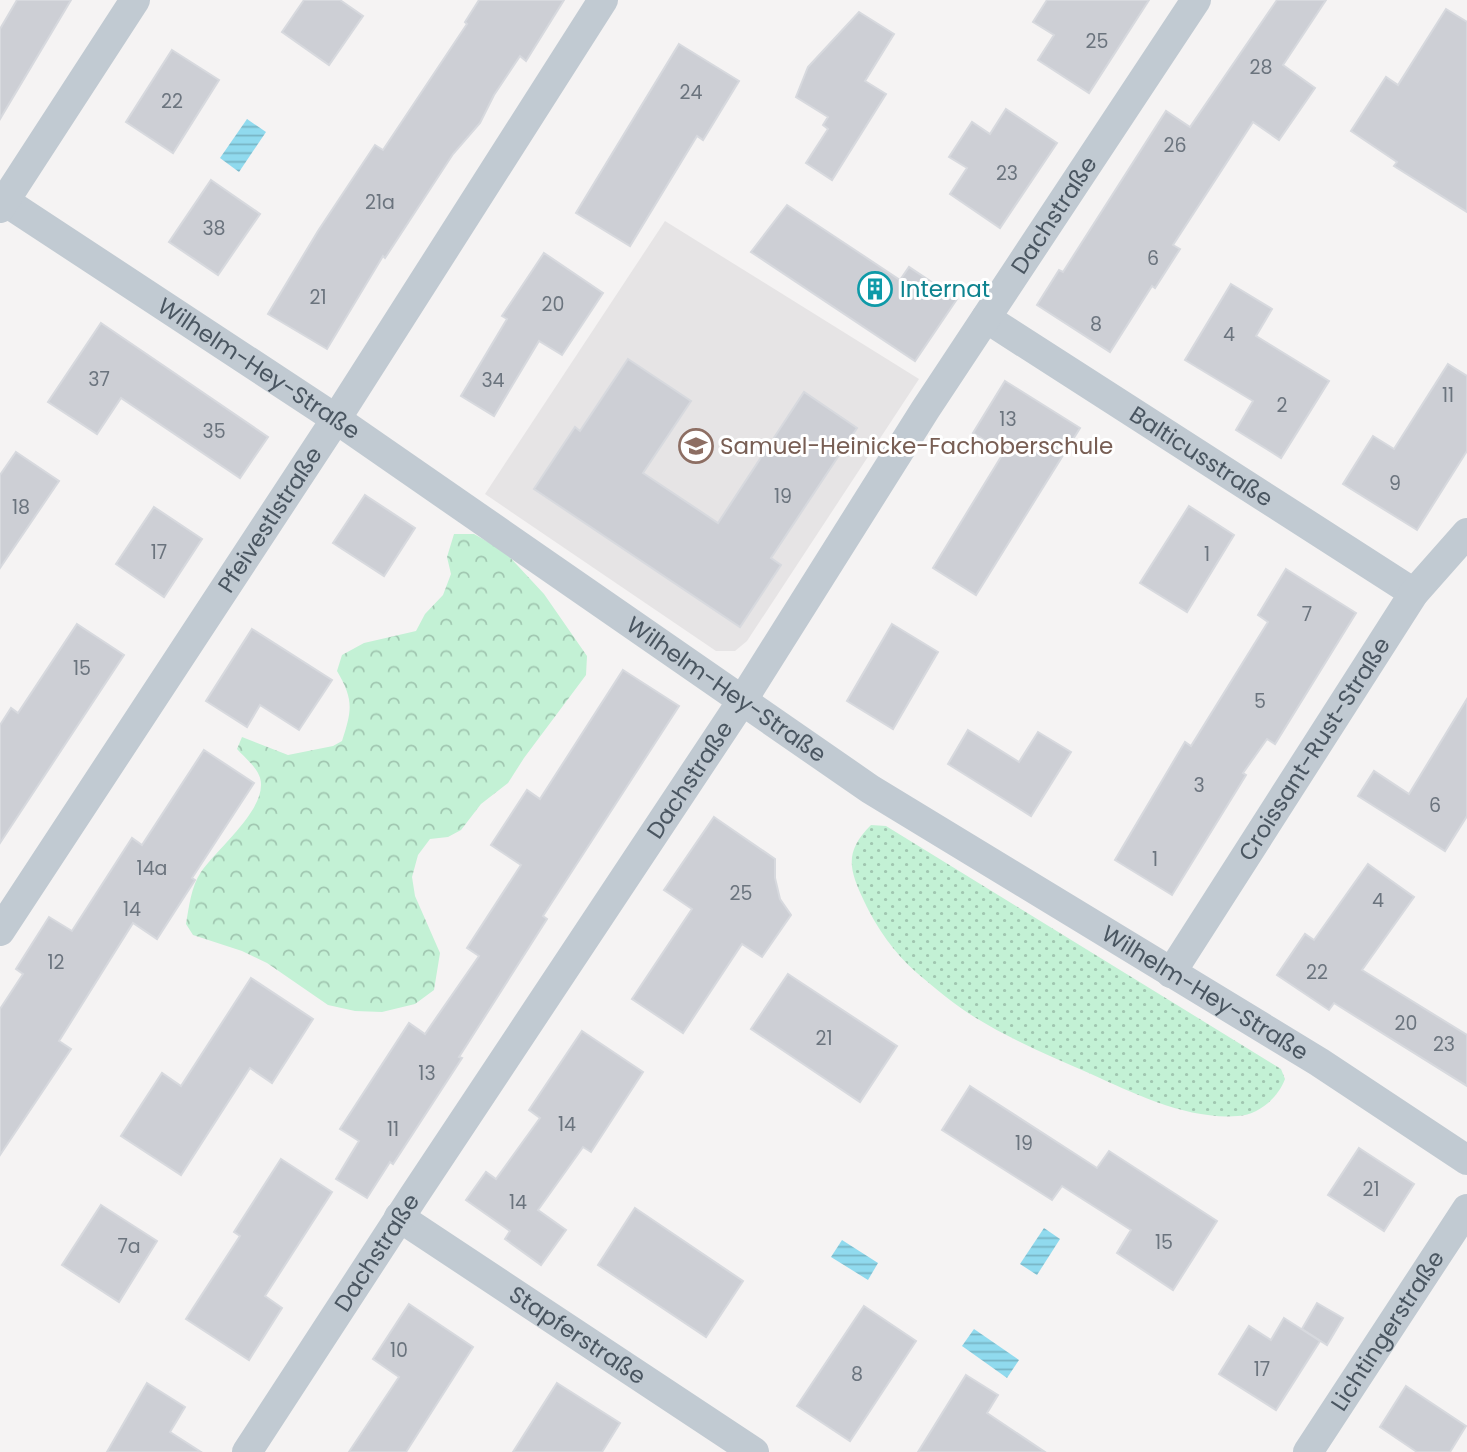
<svg xmlns="http://www.w3.org/2000/svg" width="1467" height="1452" viewBox="0 0 1467 1452" font-family="Poppins,sans-serif">
  <defs>
    <pattern id="forest-crowns" width="20" height="18" patternUnits="userSpaceOnUse" patternTransform="scale(1.75)"><rect width="20" height="18" fill="#c3f1d5"/><path d="M2 6a3 3 0 1 1 6 0M12 15a3 3 0 1 1 6 0" fill="none" stroke="#a0c6b0"/></pattern>
    <pattern id="park-dots" width="8" height="8" patternUnits="userSpaceOnUse" patternTransform="scale(1.75)"><rect width="8" height="8" fill="#c3f1d5"/><path d="M2 2h.1M6 6h.1" fill="none" stroke="#a0c6b0" stroke-width="1.8" stroke-linecap="round"/></pattern>
    <pattern id="water-rules" width="6" height="5" patternUnits="userSpaceOnUse" patternTransform="scale(1.75)"><rect width="6" height="5" fill="#90daee"/><path d="M0 2.5h6" fill="none" stroke="#78b4c4"/></pattern>
  </defs>
  <rect width="100%" height="100%" fill="#f5f3f3"/>
  <path fill="#e6e4e5" d="M665,221l254,158 -172,262 -12,10h-19l-231,-157z"/>
  <path fill="url(#forest-crowns)" d="M454,534h20l30,17 40,43 43,62 -1,19 -62,83 -16,25 -27,21 -20,26 -13,7 -18,2 -12,16 -6,22 3,19 25,57 -6,37 -19,14 -33,8 -27,-1 -27,-6 -61,-42 -25,-12 -49,-16 -7,-11c3,-17 5,-37 15,-52 15,-22 61,-59 60,-88 0,-14 -16,-26 -24,-35l5,-12 46,18 45,-9 9,-5c10,-31 12,-41 -5,-70l5,-16 22,-12 52,-12 9,-17 18,-19 8,-21 -4,-17z"/>
  <path fill="url(#park-dots)" d="M871,825l15,1 395,243 4,10c-7,19 -27,36 -47,37 -50,4 -103,-22 -147,-42 -39,-17 -79,-34 -115,-56 -20,-12 -41,-30 -59,-45 -22,-19 -41,-46 -53,-72 -15,-32 -20,-49 7,-76z"/>
  <g fill="url(#water-rules)">
    <path d="M247,119l19,13 -27,40 -19,-14z"/>
    <path d="M1044,1228l16,11 -23,36 -17,-11z"/>
    <path d="M842,1240l36,23 -10,17 -37,-23z"/>
    <path d="M974,1329l45,31 -12,18 -45,-32z"/>
  </g>
  <g fill="#cdcfd5" stroke="#d7d9de" stroke-width="2">
    <path d="M17,0h54l-71,119v-90z"/>
    <path d="M304,0h36l23,16 -34,49 -47,-33z"/>
    <path d="M479,0h85l-38,61 -6,-5 -26,39 -14,28 -27,31 -68,104 -2,-2 -56,93 -59,-35 50,-83 57,-86 8,5 84,-126 -2,-2z"/>
    <path d="M1047,0h102l-60,93 -51,-33 16,-25 -21,-13z"/>
    <path d="M1277,0h49l-43,65 32,23 -36,52 -26,-18 -80,123 7,4 -25,39 -3,-2 -42,66 -73,-47 22,-35 4,2 103,-161 24,16z"/>
    <path d="M1446,9l21,13v190l-73,-46 3,-4 -46,-31 35,-54 12,8z"/>
    <path d="M859,12l35,22 -29,47 21,13 -54,86 -26,-17 22,-34 -5,-4 5,-8 -32,-20 12,-30z"/>
    <path d="M679,44l60,37 -36,59 -6,-4 -67,110 -54,-33z"/>
    <path d="M172,50l47,30 -46,73 -47,-31z"/>
    <path d="M1006,109l51,34 -57,85 -50,-34 17,-26 -18,-11 23,-35 18,12z"/>
    <path d="M211,180l49,34 -42,61 -49,-33z"/>
    <path d="M787,205l113,75 9,-13 48,32 -42,62 -164,-109z"/>
    <path d="M544,253l59,40 -41,62 -23,-14 -45,75 -33,-20 46,-77 -5,-3z"/>
    <path d="M1231,284l41,25 -16,27 73,45 -48,77 -45,-28 17,-29 -68,-41z"/>
    <path d="M101,323l167,114 -28,41 -119,-80 -24,36 -49,-32z"/>
    <path d="M628,359l63,42 -48,72 75,50 86,-131 53,36 -86,130 10,7 -41,62 -206,-138 41,-62 5,4z"/>
    <path d="M1448,364l19,12v75l-50,79 -74,-46 30,-48 21,13z"/>
    <path d="M1005,381l75,47 -104,167 -43,-27 71,-116 -31,-19z"/>
    <path d="M16,452l43,29 -59,87v-93z"/>
    <path d="M365,495l50,33 -31,48 -51,-33z"/>
    <path d="M1189,506l45,29 -47,77 -47,-29z"/>
    <path d="M154,507l48,32 -38,58 -48,-33z"/>
    <path d="M1286,569l70,44 -81,131 -8,-5 -24,34 3,2 -74,120 -57,-35 70,-118 6,4 77,-124 -10,-7z"/>
    <path d="M77,624l47,31 -124,188v-118l11,-17 7,5z"/>
    <path d="M892,624l46,28 -45,77 -46,-28z"/>
    <path d="M252,629l80,51 -33,50 -39,-25 -13,22 -41,-26z"/>
    <path d="M623,670l56,36 -136,210 4,3 -88,138 3,1 -69,106 -3,-2 -23,36 -31,-19 23,-38 -19,-12 69,-106 16,11 54,-78 -12,-8 54,-83 -30,-20 36,-55 13,9z"/>
    <path d="M1467,699v117l-22,35 -87,-55 16,-25 35,23z"/>
    <path d="M968,730l51,32 19,-30 33,20 -40,64 -83,-52z"/>
    <path d="M204,750l50,33 -62,95 3,2 -38,59 -24,-16 -74,118 12,8 -71,106v-146l23,-35 -7,-5 33,-52 23,14 60,-93 10,7z"/>
    <path d="M714,817l61,42v19l5,21 11,16 -29,42 -20,-13 -59,89 -51,-34 60,-90 -28,-19z"/>
    <path d="M1368,864l46,33 -52,73 105,65v51l-133,-83 -5,7 -52,-35 28,-41 9,6z"/>
    <path d="M788,974l109,72 -37,56 -109,-73z"/>
    <path d="M251,978l62,41 -41,64 -22,-15 -69,107 -60,-39 41,-63 19,13z"/>
    <path d="M582,1031l61,41 -52,80 -8,-5 -45,63 28,20 -25,35 -36,-26 5,-8 -44,-31 20,-28 10,7 44,-61 -11,-8z"/>
    <path d="M970,1086l127,82 12,-17 108,70 -44,69 -56,-37 14,-23 -69,-44 -10,14 -110,-70z"/>
    <path d="M1359,1148l55,36 -30,47 -56,-36z"/>
    <path d="M281,1159l51,33 -67,104 17,12 -33,52 -63,-41 54,-83 -6,-4z"/>
    <path d="M101,1205l56,36 -38,61 -57,-37z"/>
    <path d="M635,1208l108,73 -37,56 -108,-72z"/>
    <path d="M1317,1303l26,15 -16,27 -25,-16z"/>
    <path d="M409,1304l64,43 -67,105h-57l50,-75 -26,-18z"/>
    <path d="M864,1306l52,35 -66,100 -53,-35z"/>
    <path d="M1284,1318l36,23 -44,69 -57,-36 30,-48 22,14z"/>
    <path d="M966,1375l32,20 -11,18 58,39h-127z"/>
    <path d="M147,1383l38,24 -15,25 31,20h-94z"/>
    <path d="M557,1383l63,40 -18,29h-89z"/>
    <path d="M1406,1386l60,40 -16,26h-33l-37,-25z"/>
  </g>
  <g fill="none" stroke-linecap="round" stroke-linejoin="round">
    <g stroke="#c1cad2" stroke-width="30">
      <path id="s1" d="M0,198l336,221 534,370 449,273 148,98"/>
      <path d="M0,208l135,-208"/>
      <path id="s2" d="M986,318l428,275"/>
      <path id="s3" d="M0,931l336,-512 267,-419"/>
      <path id="s4" d="M1171,973l243,-380 53,-60"/>
      <path id="s5" d="M399,1217l355,235"/>
      <path id="s6" d="M247,1452l166,-255 329,-496 183,-291 271,-410"/>
      <path id="s7" d="M1308,1452l159,-243"/>
    </g>
  </g>
  <defs>
    <g id="building-ring" transform="scale(1.75)"><circle r="9.5" fill="#fff" stroke="#0f9aa8" stroke-width="1.5"/><path d="M-4-6H4V6H1V3H-1V6H-4ZM-2.5-4.3h1.7v1.8h-1.7ZM.8-4.3h1.7v1.8H.8ZM-2.5-1h1.7V.8h-1.7ZM.8-1h1.7V.8H.8Z" fill="#0f9aa8"/></g>
    <g id="school-ring" transform="scale(1.75)"><circle r="9.5" fill="#fff" stroke="#8d6e63" stroke-width="1.5"/><path d="M0-5L7-2L0 1L-7-2ZM-4 1L0 2.5L4 1V4Q0 6-4 4Z" fill="#8d6e63"/></g>
  </defs>
  <g fill-rule="evenodd">
    <use href="#building-ring" x="875" y="289"/>
    <use href="#school-ring" x="696" y="446"/>
  </g>
  <g text-anchor="middle" stroke-width="6" stroke-linejoin="round" paint-order="stroke">
    <g font-size="19" fill="#6b747e">
      <text x="1097" y="48">25</text>
      <text x="1261" y="74">28</text>
      <text x="691" y="99">24</text>
      <text x="172" y="108">22</text>
      <text x="1175" y="152">26</text>
      <text x="1007" y="180">23</text>
      <text x="380" y="209">21a</text>
      <text x="214" y="235">38</text>
      <text x="1153" y="265">6</text>
      <text x="318" y="304">21</text>
      <text x="553" y="311">20</text>
      <text x="1096" y="331">8</text>
      <text x="1229" y="341">4</text>
      <text x="99" y="386">37</text>
      <text x="493" y="387">34</text>
      <text x="1448" y="402">11</text>
      <text x="1282" y="412">2</text>
      <text x="1008" y="426">13</text>
      <text x="214" y="438">35</text>
      <text x="1395" y="490">9</text>
      <text x="783" y="503">19</text>
      <text x="21" y="514">18</text>
      <text x="159" y="559">17</text>
      <text x="1207" y="561">1</text>
      <text x="1307" y="621">7</text>
      <text x="82" y="675">15</text>
      <text x="1260" y="708">5</text>
      <text x="1199" y="792">3</text>
      <text x="1435" y="812">6</text>
      <text x="1155" y="866">1</text>
      <text x="152" y="875">14a</text>
      <text x="741" y="900">25</text>
      <text x="1378" y="907">4</text>
      <text x="132" y="916">14</text>
      <text x="56" y="969">12</text>
      <text x="1317" y="979">22</text>
      <text x="1406" y="1030">20</text>
      <text x="824" y="1045">21</text>
      <text x="1444" y="1051">23</text>
      <text x="427" y="1080">13</text>
      <text x="567" y="1131">14</text>
      <text x="393" y="1136">11</text>
      <text x="1024" y="1150">19</text>
      <text x="1371" y="1196">21</text>
      <text x="518" y="1209">14</text>
      <text x="1164" y="1249">15</text>
      <text x="129" y="1253">7a</text>
      <text x="399" y="1357">10</text>
      <text x="1262" y="1376">17</text>
      <text x="857" y="1381">8</text>
    </g>
    <g font-size="23" fill="#4a5661" stroke="#fff">
      <text dy="8" stroke="none"><textPath href="#s6" startOffset="1477">Dachstraße</textPath></text>
      <text dy="8" stroke="none"><textPath href="#s1" startOffset="310">Wilhelm-Hey-Straße</textPath></text>
      <text dy="8" stroke="none"><textPath href="#s2" startOffset="256">Balticusstraße</textPath></text>
      <text dy="8" stroke="none"><textPath href="#s3" startOffset="492">Pfeivestlstraße</textPath></text>
      <text dy="8" stroke="none"><textPath href="#s1" startOffset="877">Wilhelm-Hey-Straße</textPath></text>
      <text dy="8" stroke="none"><textPath href="#s4" startOffset="266">Croissant-Rust-Straße</textPath></text>
      <text dy="8" stroke="none"><textPath href="#s6" startOffset="805">Dachstraße</textPath></text>
      <text dy="8" stroke="none"><textPath href="#s1" startOffset="1444">Wilhelm-Hey-Straße</textPath></text>
      <text dy="8" stroke="none"><textPath href="#s6" startOffset="238">Dachstraße</textPath></text>
      <text dy="8" stroke="none"><textPath href="#s7" startOffset="145">Lichtingerstraße</textPath></text>
      <text dy="8" stroke="none"><textPath href="#s5" startOffset="214">Stapferstraße</textPath></text>
    </g>
    <g font-size="23" fill="#0d838f" stroke="#fff" text-anchor="start">
      <text x="900" y="297">Internat</text>
    </g>
    <g font-size="23" fill="#785e54" stroke="#fff" text-anchor="start">
      <text x="720" y="454">Samuel-Heinicke-Fachoberschule</text>
    </g>
  </g>
</svg>
